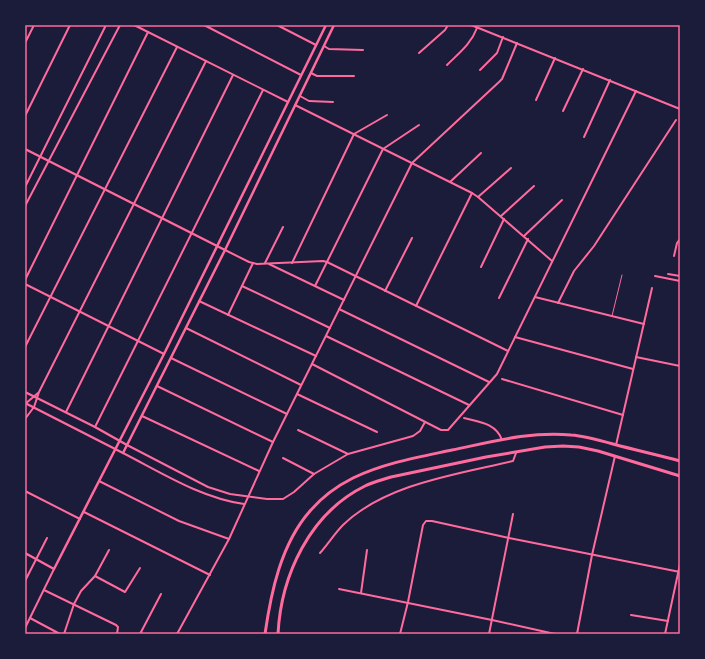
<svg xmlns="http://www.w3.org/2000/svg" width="705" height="659" viewBox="0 0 705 659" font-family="'Alegreya Sans',sans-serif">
  <rect width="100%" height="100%" fill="#1b1b3a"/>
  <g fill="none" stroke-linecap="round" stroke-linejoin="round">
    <path stroke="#ff6b9d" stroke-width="1" d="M612,316l10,-41"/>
    <g stroke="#ff6b9d" stroke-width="2">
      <path d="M134,25l154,77"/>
      <path d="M204,25l97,50"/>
      <path d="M277,25l39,20"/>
      <path d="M471,25l209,84"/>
      <path d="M25,43l9,-18"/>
      <path d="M324,46l5,3 34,1"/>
      <path d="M419,53l26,-23 3,-5"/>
      <path d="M447,65c12,-12 24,-21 30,-37"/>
      <path d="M480,70l17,-17 6,-16"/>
      <path d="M311,73l6,3h37"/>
      <path d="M300,96l9,5 24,1"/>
      <path d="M536,100l19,-42"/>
      <path d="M295,105l177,88 6,4 74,64"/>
      <path d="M563,111l20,-42"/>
      <path d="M25,116l45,-91"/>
      <path d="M584,137l26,-57"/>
      <path d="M450,182l31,-29"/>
      <path d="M25,187l81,-162"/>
      <path d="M478,197l33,-29"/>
      <path d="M25,206l95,-181"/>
      <path d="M501,216l33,-30"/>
      <path d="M524,236l38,-36"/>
      <path d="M225,250l24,12 8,2 66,-3 4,1 181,89"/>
      <path d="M674,256l3,-13 3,-4"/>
      <path d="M265,263l18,-36"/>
      <path d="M292,263l62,-129 33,-19"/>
      <path d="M269,264l75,36"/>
      <path d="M481,267l23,-48"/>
      <path d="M668,274l12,2"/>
      <path d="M655,276l25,5"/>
      <path d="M25,280l123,-248"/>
      <path d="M25,284l139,70"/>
      <path d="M242,286l88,42"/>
      <path d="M315,286l68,-137 36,-24"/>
      <path d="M385,291l27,-53"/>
      <path d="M535,297l109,27"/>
      <path d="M499,298l29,-59"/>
      <path d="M199,301l117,55"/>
      <path d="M558,303l16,-32 20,-25 82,-126"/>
      <path d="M416,306l56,-113"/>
      <path d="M339,309l150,73"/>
      <path d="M228,315l25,-52"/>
      <path d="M186,328l115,57"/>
      <path d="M326,336l143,69"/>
      <path d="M515,337l118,32"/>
      <path d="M25,347l152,-300"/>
      <path d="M636,357l44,9"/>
      <path d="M171,358l116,56"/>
      <path d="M312,364l129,66h7l49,-56 139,-283"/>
      <path d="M502,379l121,36"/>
      <path d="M157,386l116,56"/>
      <path d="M297,394l80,38"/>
      <path d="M25,404l13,-11"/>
      <path d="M66,412l167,-337"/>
      <path d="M142,416l117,55"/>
      <path d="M464,418c15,4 32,5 38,22"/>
      <path d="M25,419l9,-12 5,-15 167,-331"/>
      <path d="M95,427l168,-337"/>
      <path d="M298,430l50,24"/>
      <path d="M127,445l81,42 22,7 37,5h16l11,-7 20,-18 34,-20 65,-18 7,-5 5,-9"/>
      <path d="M616,445l36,-157"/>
      <path d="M123,453c39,20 78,45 121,51"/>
      <path d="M283,458l31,16"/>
      <path d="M99,481l80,40 50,18"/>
      <path d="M25,491l55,28"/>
      <path d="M84,512l126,63"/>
      <path d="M320,553c8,-9 15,-20 23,-28 42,-41 115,-51 170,-64l3,-8"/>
      <path d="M95,576l30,16 15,-24"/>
      <path d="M25,581l22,-43"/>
      <path d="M339,589l153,31 63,14"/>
      <path d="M44,590l72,35 2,2 -1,7"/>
      <path d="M361,593l6,-43"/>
      <path d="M631,615l37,6"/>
      <path d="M30,618l30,16"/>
      <path d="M25,628l29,-59"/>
      <path d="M64,634l10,-30 7,-13 14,-15 14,-26"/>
      <path d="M140,634l21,-40"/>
      <path d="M177,634l52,-95 44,-97 139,-279 87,-81 3,-3 15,-36"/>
      <path d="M400,634l8,-32 15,-77 3,-4h6l77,17 171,34"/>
      <path d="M489,634l24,-120"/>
      <path d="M577,634l15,-79 23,-99"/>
      <path d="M665,634l15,-70"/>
    </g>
    <g stroke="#ff6b9d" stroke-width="2.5">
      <path d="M25,149l200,101"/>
      <path d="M25,392l70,35 32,18"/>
      <path d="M25,403l98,50 102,-203 109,-225"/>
      <path d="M25,553l29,16 110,-215 162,-329"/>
    </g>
    <g stroke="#ff6b9d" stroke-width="3">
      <path d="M265,634c6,-42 16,-90 45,-123 12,-14 27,-25 43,-33 31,-15 66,-21 99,-28 39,-8 79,-19 119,-15 14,1 28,5 42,9 22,6 45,11 67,17"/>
      <path d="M278,634c3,-59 32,-121 87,-148 8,-4 17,-6 26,-9l95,-20 59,-10 18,-1 16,1 19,4 82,25"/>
    </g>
  </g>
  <rect width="705" height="659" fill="none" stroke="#1b1b3a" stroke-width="52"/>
  <rect x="26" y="26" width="653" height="607" fill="none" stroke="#ff6b9d" stroke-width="1.5"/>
</svg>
